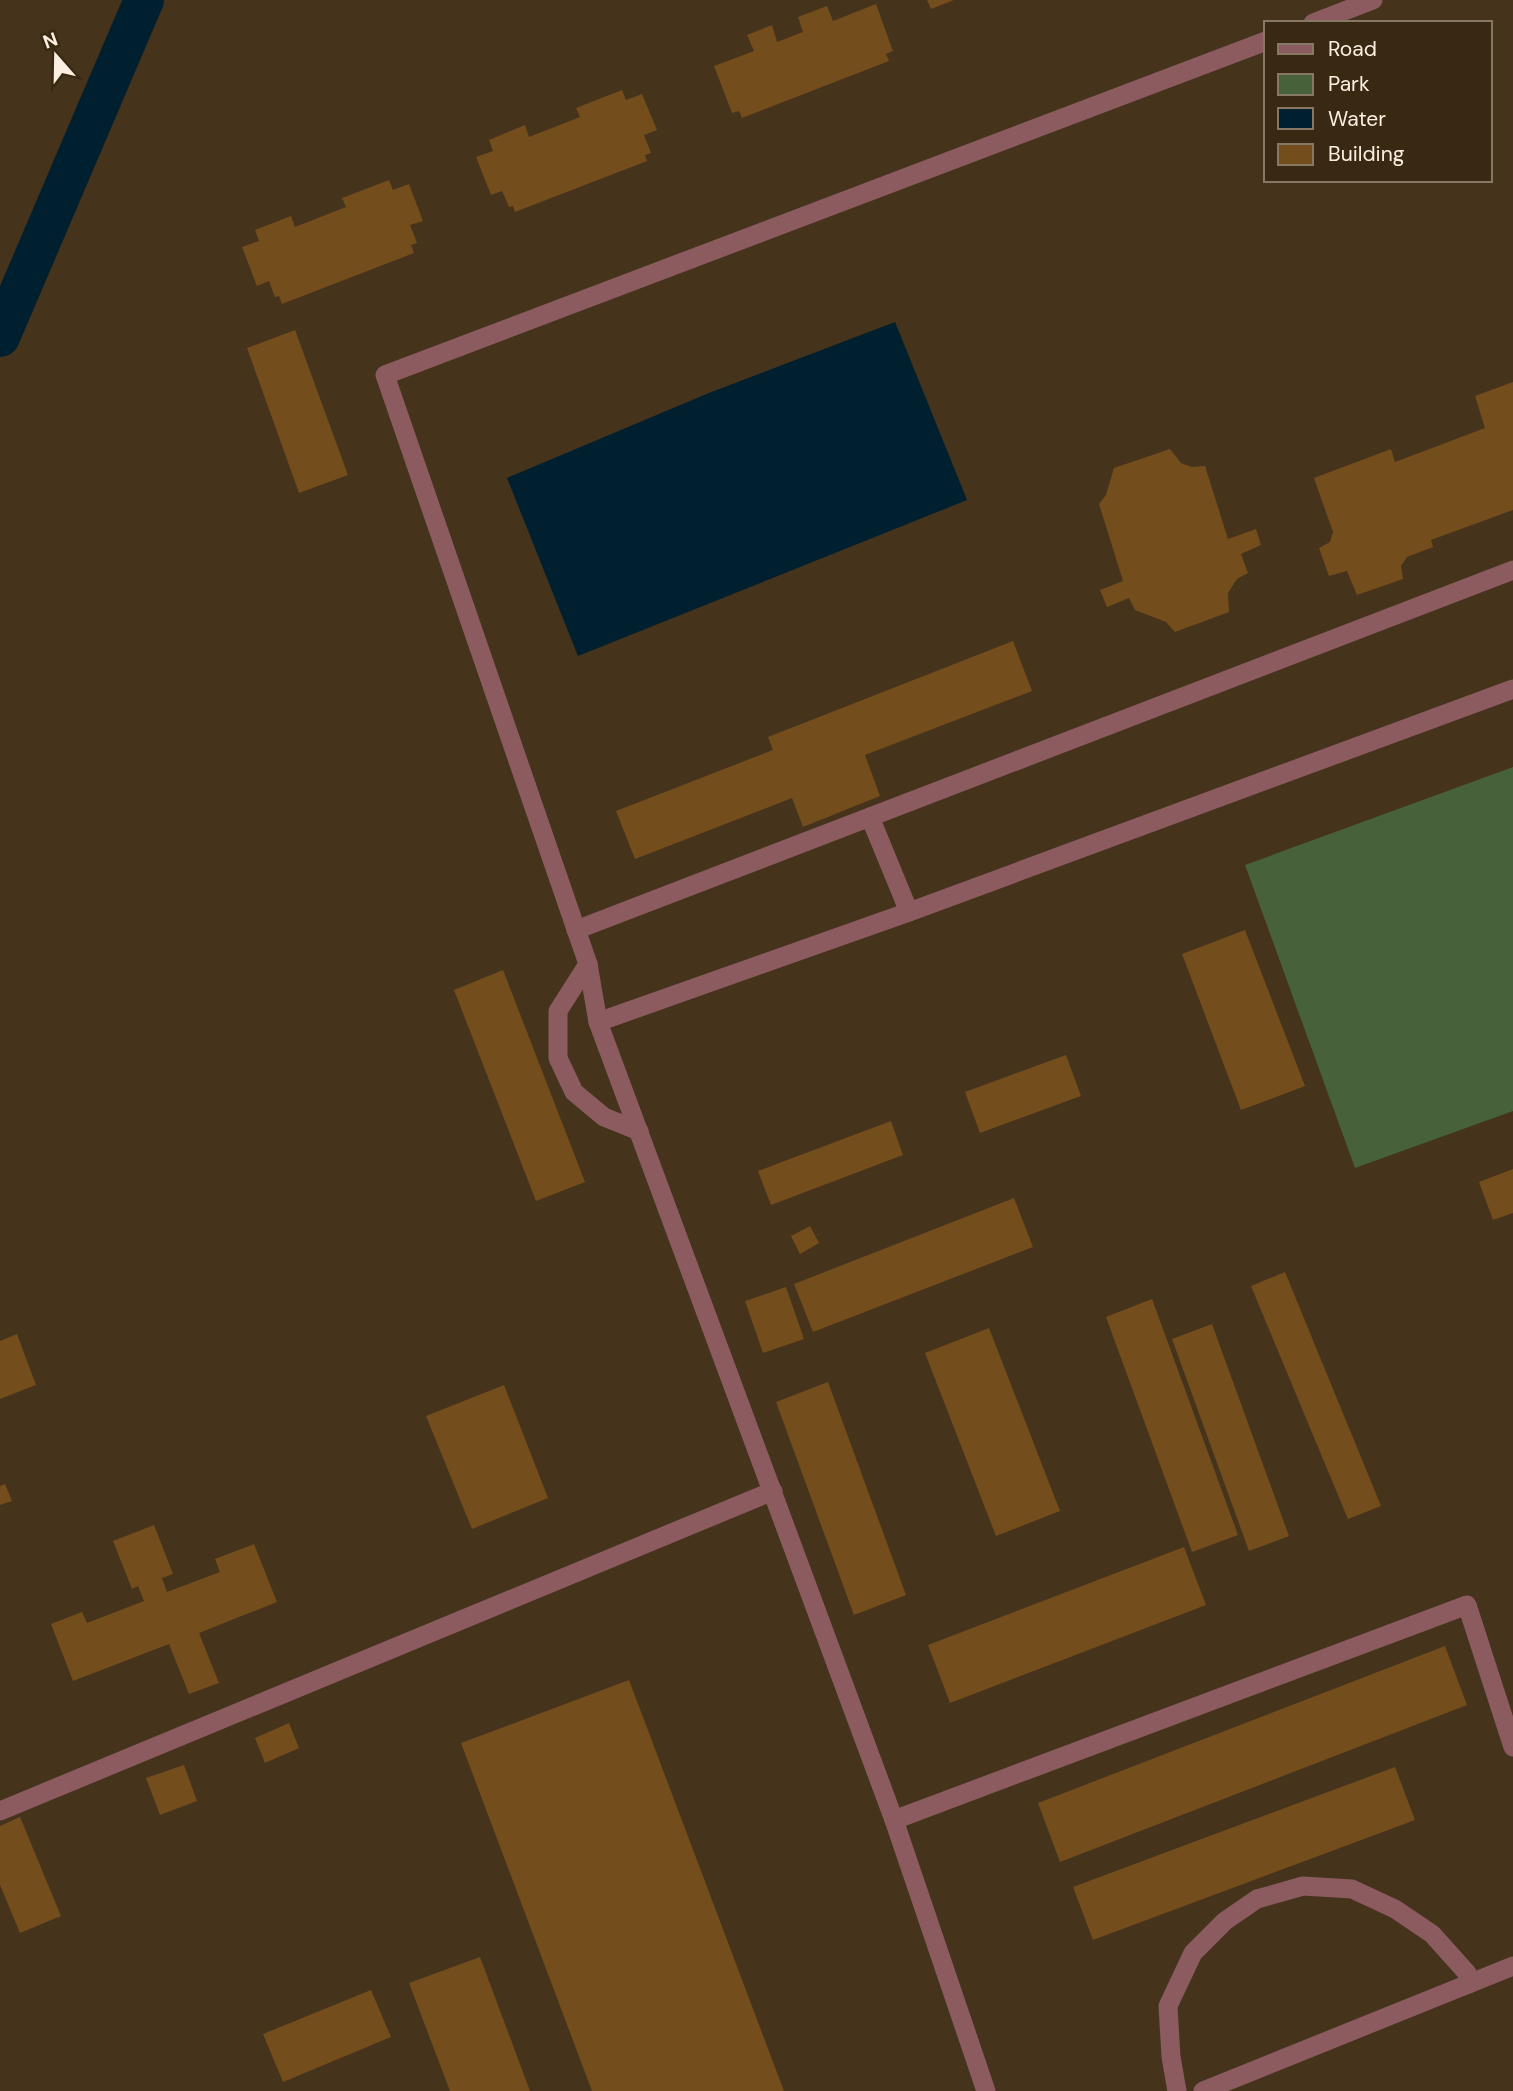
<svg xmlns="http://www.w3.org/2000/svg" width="1513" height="2091" viewBox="0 0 1513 2091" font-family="'DM Sans',sans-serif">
  <rect width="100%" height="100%" fill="#45331c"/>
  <path fill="#47613a" d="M1513,767v344l-158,57 -110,-303z"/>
  <path fill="#001f2f" d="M895,322l72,178 -389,156 -71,-178 202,-85z"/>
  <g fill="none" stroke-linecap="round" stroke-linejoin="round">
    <path stroke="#001f2f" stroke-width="40" d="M0,337l144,-337"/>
  </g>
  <g fill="#744d1d">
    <path d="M927,0h27l-23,9z"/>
    <path d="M876,4l17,47 -7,3 3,7 -147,57 -3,-7 -7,2 -18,-47 40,-15 -7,-16 25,-10 5,17 26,-10 -5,-15 29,-11 6,15z"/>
    <path d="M622,90l4,10 16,-6 15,36 -13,5 7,18 -6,2 2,6 -132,51 -2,-6 -4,1 -7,-16 -11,4 -15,-38 17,-6 -4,-11 36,-15 4,12 51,-20 -4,-9z"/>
    <path d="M389,180l4,10 16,-6 14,37 -13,4 7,18 -6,2 3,8 -132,51 -3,-8 -4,1 -6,-16 -12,5 -15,-39 17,-6 -4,-11 36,-14 4,11 51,-20 -4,-9z"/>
    <path d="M295,330l53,145 -49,18 -52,-145z"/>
    <path d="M1513,382v128l-82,30 2,7 -26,10 -6,9 2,13 -46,16 -10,-24 -18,5 -10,-28 11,-6 3,-10 -19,-54 77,-29 4,13 90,-34 -10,-32z"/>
    <path d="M1170,449l11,14 11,4 13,-1 23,73 28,-10 5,16 -20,9 7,19 -11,6 -9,14 1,19 -54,20 -9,-10 -31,-12 -6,-12 -22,9 -7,-17 23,-9 -24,-77 7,-9 8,-27z"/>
    <path d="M1013,641l19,50 -167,64 15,41 -77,31 -11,-29 -157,61 -19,-48 157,-61 -5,-13z"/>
    <path d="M1245,930l60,156 -64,24 -59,-156z"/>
    <path d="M503,970l82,212 -49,19 -82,-211z"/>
    <path d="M1066,1055l15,41 -101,37 -15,-41z"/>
    <path d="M891,1121l12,34 -132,50 -13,-34z"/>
    <path d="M1513,1169v44l-20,7 -14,-38z"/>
    <path d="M1014,1198l19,49 -220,85 -19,-48z"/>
    <path d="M810,1226l9,17 -19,11 -9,-18z"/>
    <path d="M1285,1272l96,234 -33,13 -97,-233z"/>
    <path d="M786,1287l18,52 -41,14 -18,-52z"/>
    <path d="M1152,1299l86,236 -46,17 -86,-235z"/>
    <path d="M1212,1324l77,212 -40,15 -77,-212z"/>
    <path d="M989,1328l71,183 -64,25 -71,-183z"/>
    <path d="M17,1334l19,51 -36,14v-58z"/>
    <path d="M828,1382l78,213 -52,20 -78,-213z"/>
    <path d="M504,1385l44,113 -76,31 -46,-113z"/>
    <path d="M5,1484l7,17 -12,4v-19z"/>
    <path d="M154,1525l19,49 -11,4 5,14 53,-20 -5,-13 39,-15 23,58 -78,31 20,50 -30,11 -20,-50 -96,37 -22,-57 31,-12 5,11 57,-22 -6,-15 -6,3 -19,-48z"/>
    <path d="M1184,1547l22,58 -256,98 -22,-58z"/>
    <path d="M1445,1646l22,59 -407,157 -22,-59z"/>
    <path d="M629,1680l155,411h-192l-131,-348z"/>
    <path d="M289,1723l10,25 -34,15 -10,-25z"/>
    <path d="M184,1765l13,36 -37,14 -14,-37z"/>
    <path d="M1395,1767l20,53 -322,120 -20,-53z"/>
    <path d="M20,1817l41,99 -41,17 -20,-48v-59z"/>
    <path d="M480,1957l50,134h-80l-41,-108z"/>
    <path d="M371,1990l20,47 -108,45 -20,-48z"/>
  </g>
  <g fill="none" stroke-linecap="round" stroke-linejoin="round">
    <g stroke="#8b5b60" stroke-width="19">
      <path d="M870,817l39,95"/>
      <path d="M576,930l937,-360"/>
      <path d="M588,964l-30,47v47l16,34 30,25 35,14"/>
      <path d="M1177,2091l-6,-34 -3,-51 25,-53 32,-32 32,-22 46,-13 49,3 43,20 37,25 35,39 2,11"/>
    </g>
    <g stroke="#8b5b60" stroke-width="19">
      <path d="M1313,23l60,-23"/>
      <path d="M598,1022l311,-110 604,-223"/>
      <path d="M0,1811l773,-320"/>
      <path d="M894,1820l573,-215 46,142"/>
      <path d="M986,2091l-92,-271 -296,-798 -10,-58 -203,-589 881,-334"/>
      <path d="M1203,2091l310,-125"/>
    </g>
  </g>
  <rect x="1264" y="21" width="228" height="161" fill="#3a2912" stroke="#877865" stroke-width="2"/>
  <rect x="1278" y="44" width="35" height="10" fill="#8b5b60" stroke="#877865" stroke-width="2"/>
  <text x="1328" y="56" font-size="21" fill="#faefe1">Road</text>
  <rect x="1278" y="74" width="35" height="21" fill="#47613a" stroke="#877865" stroke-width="2"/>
  <text x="1328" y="91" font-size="21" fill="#faefe1">Park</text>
  <rect x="1278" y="108" width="35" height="21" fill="#001f2f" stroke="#877865" stroke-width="2"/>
  <text x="1328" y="126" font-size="21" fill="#faefe1">Water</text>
  <rect x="1278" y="144" width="35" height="21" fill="#744d1d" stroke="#877865" stroke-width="2"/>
  <text x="1328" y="161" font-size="21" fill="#faefe1">Building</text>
  <g transform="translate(56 56) rotate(340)" stroke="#3a2912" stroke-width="5" paint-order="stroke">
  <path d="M0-5L12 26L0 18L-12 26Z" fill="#faefe1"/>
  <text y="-10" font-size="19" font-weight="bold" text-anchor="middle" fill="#faefe1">N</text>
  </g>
</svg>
